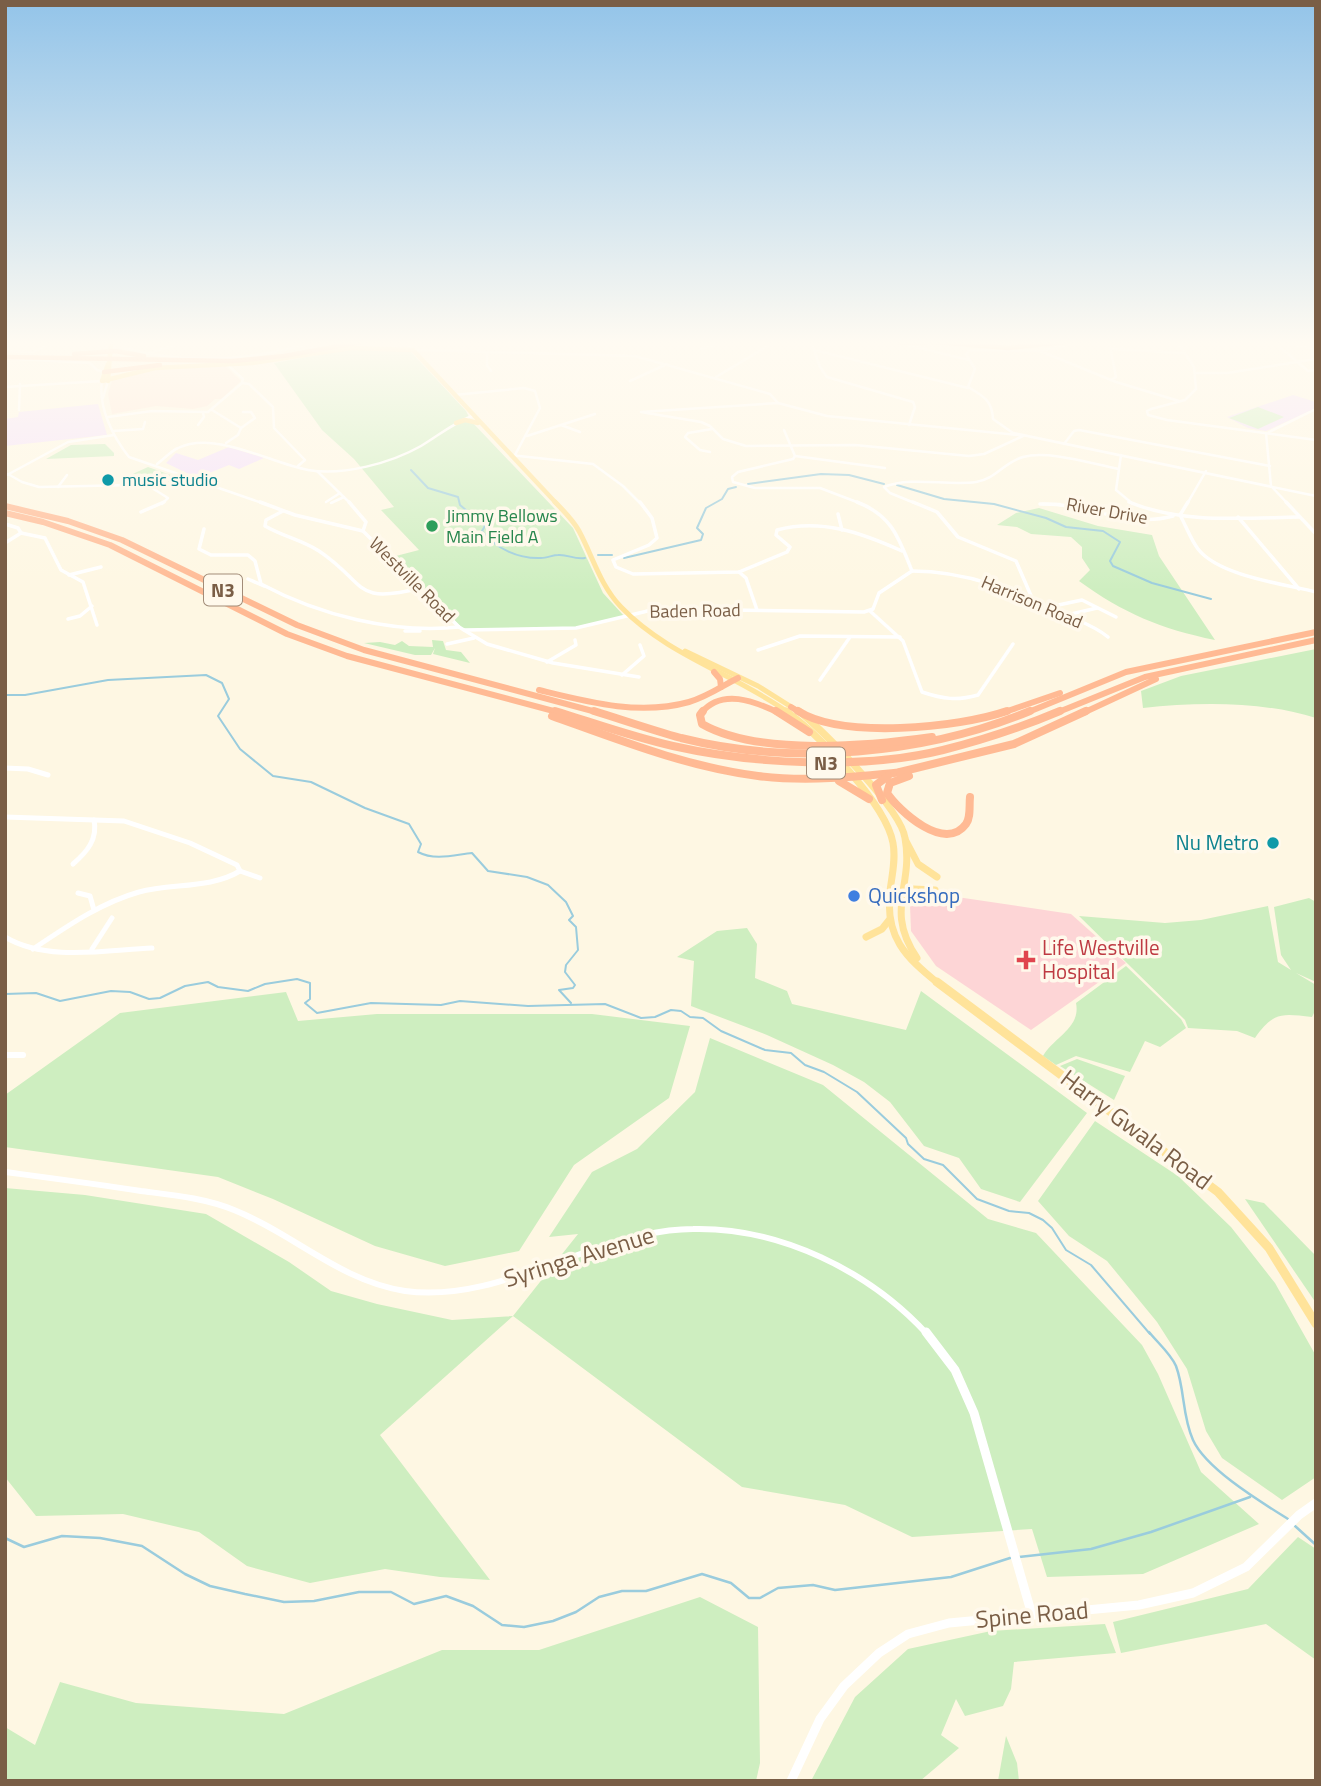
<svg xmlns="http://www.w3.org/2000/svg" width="1321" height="1786" viewBox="0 0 1321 1786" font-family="'Titillium Web',sans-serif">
  <rect width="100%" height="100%" fill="#fef7e3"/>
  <path fill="#ffe7d7" d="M225,366l16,15 -20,18h-6l-8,7 -14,3 -37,-3 -44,8 -4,-20 4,-14 41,-10z"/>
  <g fill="#f4e0fb">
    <path d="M1293,395l23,7v6l-50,23 -18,-3 -21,-11z"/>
    <path d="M98,404l9,31 -102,11v-27l13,-2 1,-5z"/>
    <path d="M229,447l35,11 -25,11 -10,-4 -32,13 -31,-15 10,-10 22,7z"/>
  </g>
  <path fill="#fdd5d6" d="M923,892l148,22 55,49 -95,67 -95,-64 -25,-35 -1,-26 4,-9z"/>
  <g fill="#ceeec0">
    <path d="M351,349l59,2 56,60 5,10 102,107 30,65 21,23 -41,11 -120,2 -71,-72 27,-7 -38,-40 13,-3 -40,-48 -32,-29 -48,-67z"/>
    <path d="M1258,407l26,10 -26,12 -29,-11z"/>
    <path d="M105,444l9,9v3l-68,3 25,-14z"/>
    <path d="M148,467l37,13 -22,8 -37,-11z"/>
    <path d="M1039,508l59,18 54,9 7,21 56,84c-54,-11 -92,-27 -136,-59l11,-11 -8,-12v-11l-11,-10 -40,-3 -14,-7 -20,-2 19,-12z"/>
    <path d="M432,640l11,1 3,9 15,2 9,11 -37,-9 2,-6 -4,7h-16l-51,-12 16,-1 15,3 7,-4 7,5 24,1z"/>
    <path d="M1316,649v69c-54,-17 -118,-16 -173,-10l-2,-17 40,-15z"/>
    <path d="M1309,898l7,4v80l-20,-9 20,12v24l-4,8c-30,-3 -38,-6 -57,21l-18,-7 -49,-3 -3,-8 -106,-104 86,7 36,-3 67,-14 10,56 13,8 -10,-15 -7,-48z"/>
    <path d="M747,928l10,16 -2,34 32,13 5,13 114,26 15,-39 166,122 -67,89 -39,-13 -22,-31 -35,-12 -34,-44 -26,-20 -31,-17 -66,-30 -76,-29 3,-45 -17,-4 40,-26z"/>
    <path d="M1126,966l55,53 5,9 -26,19 -15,-6 -15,31 -54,-16 -20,9 -13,-9c11,-19 38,-28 33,-53z"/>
    <path d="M286,992l12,29 79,-7h215l98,12 -21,72 -95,67 -55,86 -74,15 -70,-20 -102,-47 -55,-22 -213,-30v-52l115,-82z"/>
    <path d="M710,1038l113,47 165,134 48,14 106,112 16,29 43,98 58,52 -116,50 -96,3 -15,-48 -120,8 -67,-32 -103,-18 -229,-171 -133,119 110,145 -50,-3 -55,-8 -75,14 -63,-17 -48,-34 -76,-18 -87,2 -31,-39v-289l80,7 121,19 83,48 42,29 46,13 75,16 61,-4 65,-82 -29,3 43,-65 45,-23 58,-57z"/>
    <path d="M1077,1059l48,17 -11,24 -54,-34z"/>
    <path d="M1095,1121l83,55 53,51 44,56 41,73v121l-34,23 -60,-42 -16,-27 -19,-62 -30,-47 -50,-61 -38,-25 -31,-35z"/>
    <path d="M1245,1199l19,4 52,53v47z"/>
    <path d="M1298,1537l18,12v111l-50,-36 -145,29 -8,-31 135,-33z"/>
    <path d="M700,1597l58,30 2,136 -4,18h-751v-54l30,18 25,-63 76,21 148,11 158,-64h97z"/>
    <path d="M1105,1624l11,29 -102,9 -3,27 -8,17 -38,10 -9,-17 -15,36 18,13 -39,33h-109l44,-84 53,-48 83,-18z"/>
    <path d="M1006,1736l11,27 2,18h-21z"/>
  </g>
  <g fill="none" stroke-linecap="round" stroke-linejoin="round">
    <g stroke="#9accdd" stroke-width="2">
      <path d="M411,470l17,18 30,9 2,8 25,21 -3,5c14,18 37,28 59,27 6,0 12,-3 17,-3 10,-1 16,5 27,3"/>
      <path d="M748,484l73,-10 28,1 35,9"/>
      <path d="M897,485l47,14 50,5 52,14 20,9 37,4 17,11 -10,19 3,5 39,17 59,16"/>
      <path d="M598,555h14"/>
      <path d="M624,558l77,-18 2,-6 -6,-6 9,-20 16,-9 6,-10 8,-2"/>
      <path d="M5,695h20l83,-15 98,-5 16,8 7,16 -11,17 22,33 33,27 38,6 54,26 44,16 12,20 -3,8c17,9 36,3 54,1l16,18 39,6 21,8 18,17 7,14 -4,4 7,7 2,23 -12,15 -1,7 10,13 -2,3 -14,2 12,13"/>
      <path d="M5,994l31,-1 24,8 51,-10 19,1 19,7 11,-1 25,-12 23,-4 10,5 30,4 17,-7 32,-5 13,4v16l-5,4 12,10 54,-10 70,2 19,-4 68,5 77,-2 36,14 14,-1 16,-7 10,1 9,6 13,1 18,13 44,19 26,3 14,12 19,7 33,20 49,46 2,6 16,15 19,6 34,34 32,12 20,2 14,7 9,8 14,22 25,15 59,69"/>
    </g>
    <g stroke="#9accdd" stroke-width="2.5">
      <path d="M1149,1332c8,10 22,22 27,34 9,24 6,50 17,74 13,29 68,62 95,79"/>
      <path d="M1295,1526l21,19"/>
      <path d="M5,1538l19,9 38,-11 38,2 42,8 43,28 25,12 35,8 39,8 30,-1 45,-9h32l23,12 32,-8 27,10 29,19 22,2 29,-6 23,-9 23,-15 23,-6h24l56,-17 29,9 18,15h11l18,-10 35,-3 22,5 116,-13 59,-19"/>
      <path d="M1019,1557l72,-8 60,-17 99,-35"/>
    </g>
    <g stroke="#fff" stroke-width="2.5">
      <path d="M127,341l-2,7c62,18 131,12 193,-7"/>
      <path d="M259,341l15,3 7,8"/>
      <path d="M395,341v8"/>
      <path d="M405,341l8,9 222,6 135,38 8,9"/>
      <path d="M688,341l26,5"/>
      <path d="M811,341l9,26 7,10 86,25 2,5 -6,18"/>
      <path d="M891,341l78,19"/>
      <path d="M1109,341l7,36 -5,3"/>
      <path d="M1177,341l17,26 2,22 -11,11 -34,9 -4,2 1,4 19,5 149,20"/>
      <path d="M1273,341l35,30 8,-1"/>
      <path d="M1274,341l42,8"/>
      <path d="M978,345l50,-4"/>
      <path d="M5,346l7,-5"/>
      <path d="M701,349l23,-8"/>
      <path d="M1111,349l73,4"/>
      <path d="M814,350l154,38"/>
      <path d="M969,350l-3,4 9,15 -7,18c15,9 24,13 25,32l20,14 303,63"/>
      <path d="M969,350l71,1 76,31 63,19"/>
      <path d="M5,351l28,1 22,-11"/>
      <path d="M1040,351l44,-10"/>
      <path d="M149,353l40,-12"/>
      <path d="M487,353v12l4,6"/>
      <path d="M17,359l73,4 7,7 7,2"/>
      <path d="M228,365l15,14 -1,4 7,1 24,23 1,21 31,32 -7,6"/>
      <path d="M1196,373h31l89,-14"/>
      <path d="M716,377l60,-36"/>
      <path d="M630,381l37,-17"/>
      <path d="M5,387l97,-6c-4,26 11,56 27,76l136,47"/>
      <path d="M454,395l70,-7 11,3 5,17 -25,47"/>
      <path d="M103,398l5,-17"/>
      <path d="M19,410l1,-26"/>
      <path d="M212,410l29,18 -3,7 -12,8"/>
      <path d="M108,417l44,-6 56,1 34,-29"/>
      <path d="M198,425l6,-8 -1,-4"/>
      <path d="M561,425l19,7"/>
      <path d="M241,428l14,-10 -4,-6h-8"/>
      <path d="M784,430l11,26 -2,3 -55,13 -6,5 1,5 22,6h65l42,16"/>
      <path d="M113,431l30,-2 2,-7"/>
      <path d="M1269,432l47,-23"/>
      <path d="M1266,433l5,53 17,18"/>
      <path d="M1019,435l-192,-19 -49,-13 -137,9 60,10 9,4 13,13 23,7 109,-1 114,11 15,-2 39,-18"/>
      <path d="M527,436l68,-22"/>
      <path d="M1064,444l10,-13 5,-1 191,36"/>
      <path d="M710,452l-10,-2 -15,-13 3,-4 24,-4"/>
      <path d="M510,455l83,9 30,22 18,18"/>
      <path d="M1121,455l-5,35 17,14"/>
      <path d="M795,456l90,12"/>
      <path d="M157,464c7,-5 14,-13 21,-16 37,-18 92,15 130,22 35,6 83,-7 113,-24 17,-10 32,-23 51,-30"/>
      <path d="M317,471l34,33"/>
      <path d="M8,474l14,8 17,5 94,-2 19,3 16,10 -6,6"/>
      <path d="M7,475l61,-33 46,-7"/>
      <path d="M58,487l9,-12"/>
      <path d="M326,502l14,-9"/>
      <path d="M331,503l13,-6"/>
      <path d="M917,504l-27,-11 -6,-6c28,-11 62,-1 92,-5 20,-3 28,-20 47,-25 26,-7 69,7 96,12"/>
      <path d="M1043,504h17"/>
      <path d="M1187,504l19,-33"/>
    </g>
    <g stroke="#fff" stroke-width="3.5">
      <path d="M260,502l35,13 68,16 96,96 28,17 66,19 86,14"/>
      <path d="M349,502l17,20 -3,9"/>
      <path d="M640,502l12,16 5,20 -8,7 -36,15 3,7 17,7 106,-2 48,-20 3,-5 -14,-12 1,-5c44,-12 85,3 125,21"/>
      <path d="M857,502c36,14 42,37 55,69"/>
      <path d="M913,502l24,10 21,25 58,24 16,37"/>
      <path d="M1129,502c53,22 114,16 170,15"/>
      <path d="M1188,502l-8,13c6,11 11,25 18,34 21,27 86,35 118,43"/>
      <path d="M1286,502l30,32"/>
      <path d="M1040,504c46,-2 87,25 133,12"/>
      <path d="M283,511l-17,9 -1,6c17,10 37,14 54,25 49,33 33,54 102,37"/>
      <path d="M141,512l23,-10"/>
      <path d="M838,514l4,16"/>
      <path d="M1238,517l61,72"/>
      <path d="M5,524l13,4 3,5 -16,10"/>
      <path d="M204,529l-5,20 12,6h37l7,6 6,23c58,31 132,50 198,43"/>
      <path d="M21,533l24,5 16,32 22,12 14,43"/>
      <path d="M912,571c56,0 102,20 152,43 15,7 31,12 44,23"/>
      <path d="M739,572l7,6 11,32"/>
      <path d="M69,575l32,-8"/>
      <path d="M248,579l16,7"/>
      <path d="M1049,607l33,-7 34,17"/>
      <path d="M870,611l33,30 19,51c21,7 35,9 56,3l35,-51"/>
      <path d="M1067,615l30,-7"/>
      <path d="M68,619l12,-3 12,-10"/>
      <path d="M464,630l112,-2 80,-19 208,3 9,-3 6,-16 33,-22"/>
      <path d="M405,631h15"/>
      <path d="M447,644l27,-6"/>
      <path d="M758,650l42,-14 100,1"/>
      <path d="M547,662l29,-17 -1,-5"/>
      <path d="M622,675l22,-19 -4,-11"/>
      <path d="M820,680l30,-43"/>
    </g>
    <g stroke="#fff" stroke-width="5">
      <path d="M5,768l23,1 20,6"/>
      <path d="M5,817l119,4 66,22 47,22 3,6 20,7"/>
      <path d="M73,864c14,-12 25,-25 21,-44"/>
      <path d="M78,893l12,3 4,14"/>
      <path d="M5,937c42,25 101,13 147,11"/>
      <path d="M33,949c33,-22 67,-46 106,-57 33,-9 71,-3 101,-21"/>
      <path d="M92,949l20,-31"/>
    </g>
    <g stroke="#fff" stroke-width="6">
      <path d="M5,1055h18"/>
      <path d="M5,1172c45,6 91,12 136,19 31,4 64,7 93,19 60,24 106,71 171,81 66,9 129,-22 190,-42 31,-10 64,-20 98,-20 87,-2 176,42 234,105"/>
    </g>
    <g stroke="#fff" stroke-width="9">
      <path d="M926,1332l29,38 19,43 58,202"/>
      <path d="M791,1781l29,-62 24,-33 35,-33 29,-19 41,-11 190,-18 54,-12 53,-26 53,-52 17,-12"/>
    </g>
    <g stroke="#ffe39a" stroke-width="4.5">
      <path d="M108,364l-6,17 53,-13 97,-5 99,-15 62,2 144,154"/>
      <path d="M108,381l3,-40"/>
      <path d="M456,423l9,-3 13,3"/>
    </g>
    <g stroke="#ffe39a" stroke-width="5">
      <path d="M555,502c9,9 18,18 24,29 14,26 21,54 42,76 47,49 114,67 168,106"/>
      <path d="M685,651l73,35 43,27"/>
    </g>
    <g stroke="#ffe39a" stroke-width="7">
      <path d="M786,711c33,24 100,93 107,132 3,16 -1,32 -3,48 -5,46 15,66 49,93"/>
      <path d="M799,711c25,21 102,98 106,127 9,49 -21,71 12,120"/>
      <path d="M906,841l12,23 19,13"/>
      <path d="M901,895l12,-6 22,1"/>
      <path d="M866,937l16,-8 8,-10"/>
    </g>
    <path stroke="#ffe39a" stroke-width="9" d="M937,982l281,210 51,56 47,76"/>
    <g stroke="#ffba94" stroke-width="4.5">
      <path d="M922,341l86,7 66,-7"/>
      <path d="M900,343h25"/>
      <path d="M74,354l41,-3 29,5"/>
      <path d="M5,357l228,4 51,-5 83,-15"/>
      <path d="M104,372l56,-7"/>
    </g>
    <g stroke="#ffba94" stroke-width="6">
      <path d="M5,506l63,15 54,19 175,85 67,25 236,63"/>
      <path d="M5,513l38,9 67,23 177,89 60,22 214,57"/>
      <path d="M714,672l6,7 1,8"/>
      <path d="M539,690c49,12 100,26 150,12 18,-5 33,-16 49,-24"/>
      <path d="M791,707l10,6"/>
      <path d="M701,713c21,-25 53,-12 78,0"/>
      <path d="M1002,713l58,-20"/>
      <path d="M1026,713l100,-41 190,-40"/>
      <path d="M1056,713l89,-36 171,-37"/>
      <path d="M1083,713l73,-34"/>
    </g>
    <g stroke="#ffba94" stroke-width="8">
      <path d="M555,711c39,12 78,26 118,35 80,18 190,24 270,4 40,-10 79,-23 117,-39"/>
      <path d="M594,711c29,9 58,19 87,27 112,28 243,17 349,-27"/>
      <path d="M703,711l-3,4 2,9c56,32 167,22 230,13"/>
      <path d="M776,711l33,21"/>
      <path d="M798,711c44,28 160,17 209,0"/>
      <path d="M552,716c67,24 135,51 206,60 48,6 97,1 145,-4"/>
      <path d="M900,772l114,-28 72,-33"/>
      <path d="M909,776l-19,7 -3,10c12,18 58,60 79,31 5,-7 3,-18 4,-27"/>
      <path d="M839,781l30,18"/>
      <path d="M882,800l-6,-15 12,-9"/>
    </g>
  </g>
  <linearGradient id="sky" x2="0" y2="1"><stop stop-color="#93c4e9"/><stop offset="0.58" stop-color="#fffbf2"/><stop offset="1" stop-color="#fffbf2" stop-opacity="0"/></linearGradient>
  <rect width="1321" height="591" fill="url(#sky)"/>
  <g fill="#0f9aa8" stroke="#fff9ec" stroke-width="2.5">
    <circle cx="108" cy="480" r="7"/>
    <circle cx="1273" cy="843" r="7"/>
  </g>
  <circle fill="#2e9e5b" stroke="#fff9ec" stroke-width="2.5" cx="432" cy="526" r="7"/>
  <circle fill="#3f7fe0" stroke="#fff9ec" stroke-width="2.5" cx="854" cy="896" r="7"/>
  <path fill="#e0444e" stroke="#fff9ec" stroke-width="2.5" d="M1022.5 949.5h7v7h7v7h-7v7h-7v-7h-7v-7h7z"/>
  <g text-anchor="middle" stroke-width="7" stroke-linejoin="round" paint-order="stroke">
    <g font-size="18" fill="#0d838f" stroke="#fff9ec" text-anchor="start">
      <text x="122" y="486">music studio</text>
    </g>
    <g font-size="18" fill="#7a5e46" stroke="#fff9ec">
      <text transform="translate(1107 511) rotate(10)" y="6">River Drive</text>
      <text transform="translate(412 580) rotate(45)" y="6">Westville Road</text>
      <text transform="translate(1032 602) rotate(23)" y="6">Harrison Road</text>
      <text transform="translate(695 611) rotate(-1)" y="6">Baden Road</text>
    </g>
    <g font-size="18" fill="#27864d" stroke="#fff9ec" text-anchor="start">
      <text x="446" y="522">Jimmy Bellows<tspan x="446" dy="21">Main Field A</tspan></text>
    </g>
    <g fill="#fff9ec" stroke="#a28c78" stroke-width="2">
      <rect x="204" y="574.5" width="38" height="31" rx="5"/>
      <rect x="807" y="747.5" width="38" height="31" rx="5"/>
    </g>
    <g font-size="19" font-weight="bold" fill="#7a5e46">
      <text x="223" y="597">N3</text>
      <text x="826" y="770">N3</text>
    </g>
    <g font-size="21" fill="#0d838f" stroke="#fff9ec" text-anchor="end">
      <text x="1259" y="850">Nu Metro</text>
    </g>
    <g font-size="21" fill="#366cbe" stroke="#fff9ec" text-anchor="start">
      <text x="868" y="903">Quickshop</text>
    </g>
    <g font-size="21" fill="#be3a42" stroke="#fff9ec" text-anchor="start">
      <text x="1042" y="955">Life Westville<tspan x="1042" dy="24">Hospital</tspan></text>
    </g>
    <g font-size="24" fill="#7a5e46" stroke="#fff9ec">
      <text transform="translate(1136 1130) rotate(37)" y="8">Harry Gwala Road</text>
      <text transform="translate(579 1257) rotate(-17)" y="8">Syringa Avenue</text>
      <text transform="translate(1032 1615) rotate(-5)" y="8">Spine Road</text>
    </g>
  </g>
  <rect width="1321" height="1786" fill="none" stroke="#7a5e46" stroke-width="14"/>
</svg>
